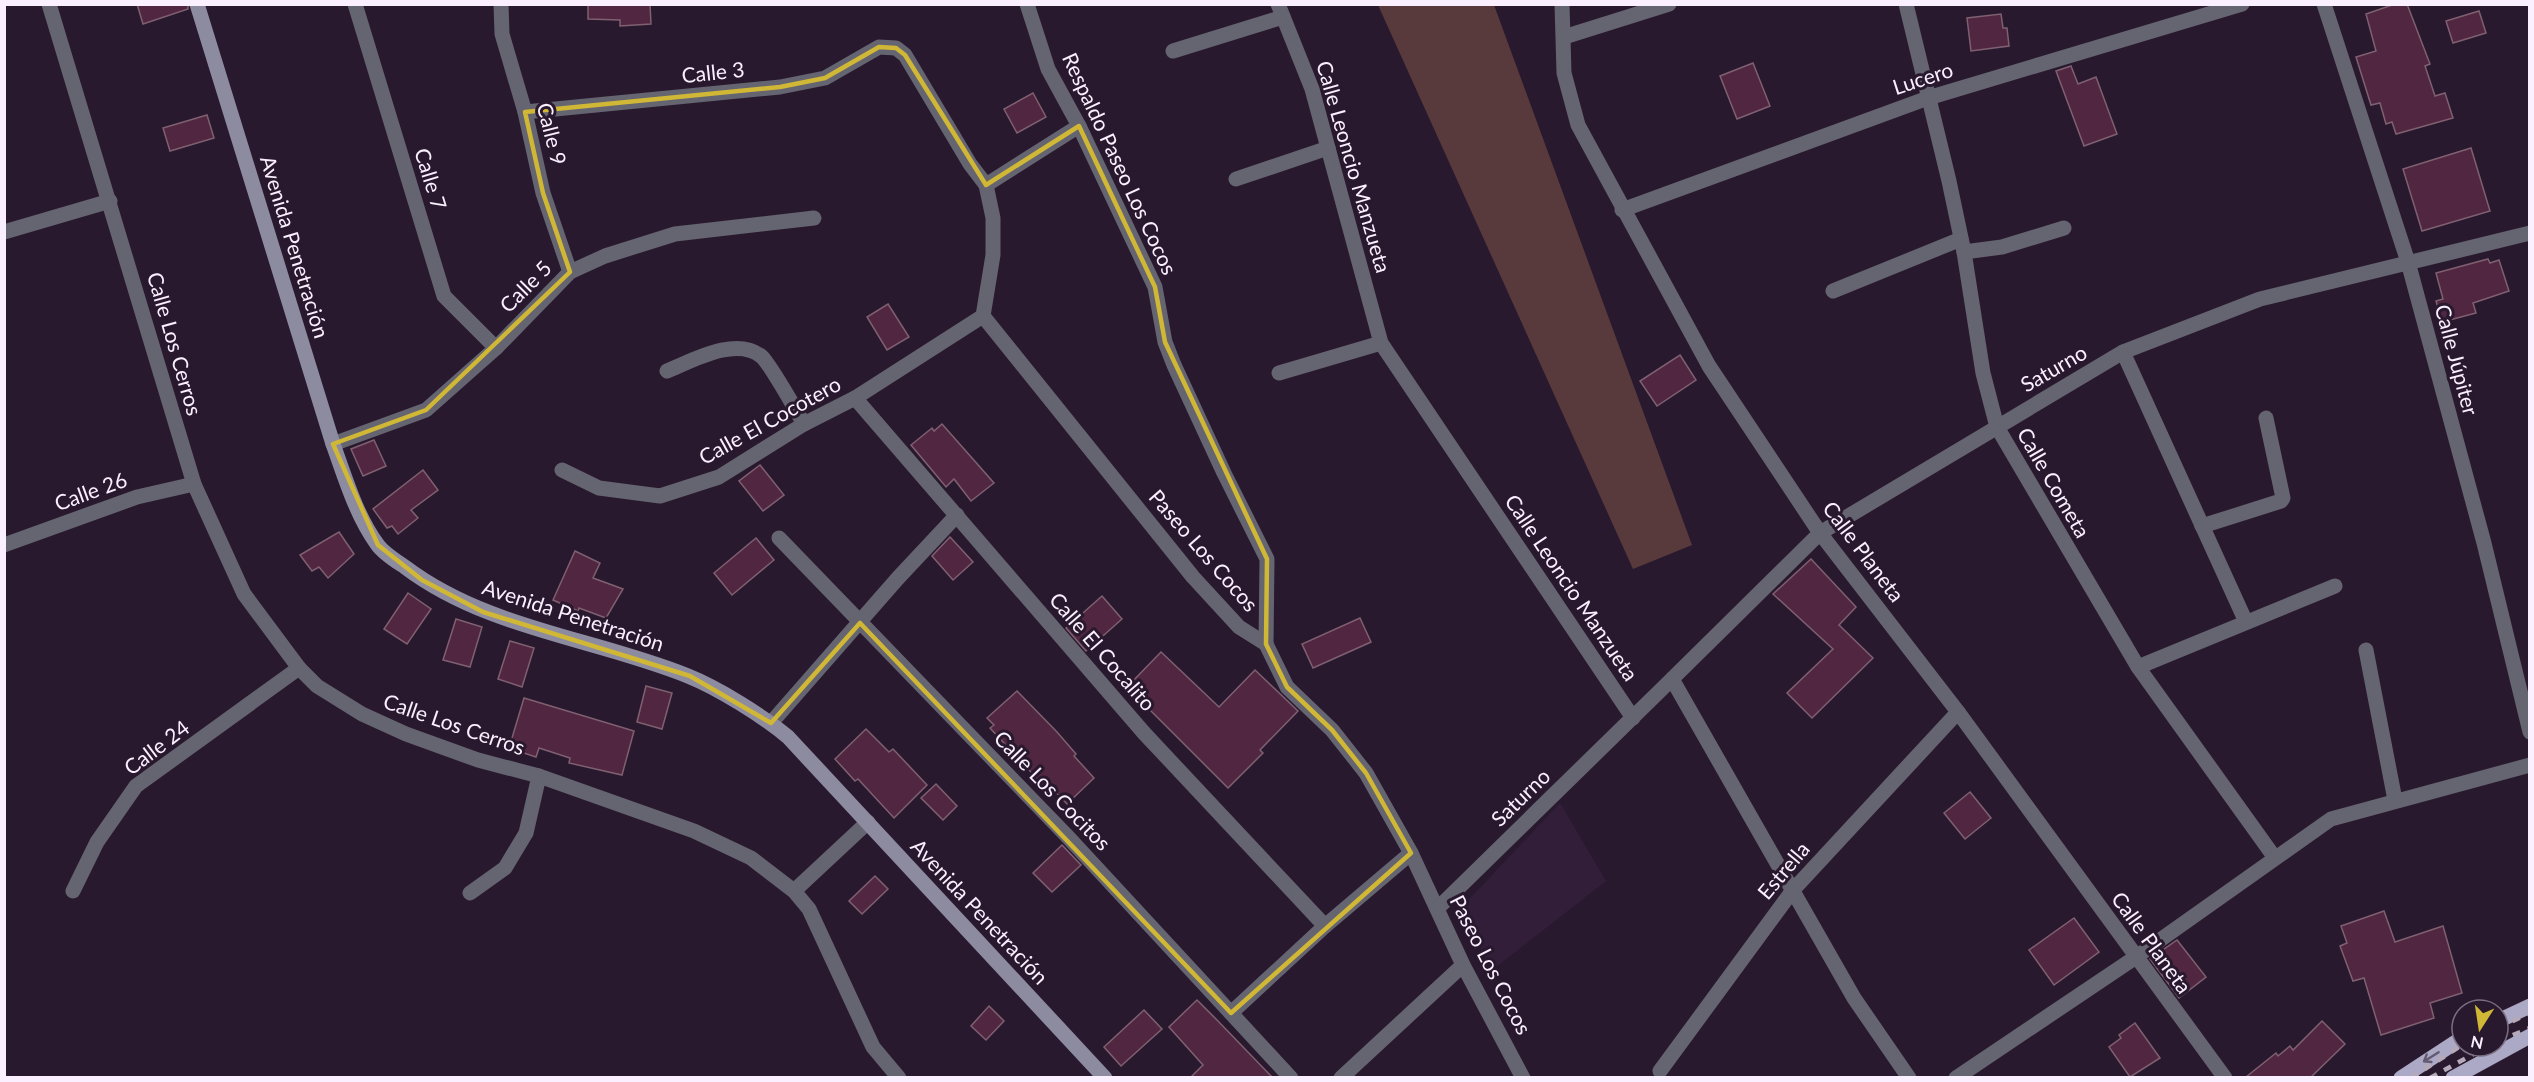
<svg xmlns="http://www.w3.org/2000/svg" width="2534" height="1082" viewBox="0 0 2534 1082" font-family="Lato,sans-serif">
  <rect width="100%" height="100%" fill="#29192e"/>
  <path fill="#321e39" d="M1560,803l46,78 -115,90 -29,-64z"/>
  <path fill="#593a3c" d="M1378,5h116l198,540 -59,24z"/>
  <g fill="#512640" stroke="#7f6071" stroke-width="1.5">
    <path d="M137,4h51v5l-45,15z"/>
    <path d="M588,4h62l1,20 -31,2v-6l-32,-1z"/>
    <path d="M2395,4h12l23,60 -5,2 10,30 10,-3 8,25 -57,16 -4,-12 -6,2 -6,-21 -9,2 -15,-48 20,-6 -10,-37z"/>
    <path d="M2479,11l7,22 -33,10 -7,-22z"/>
    <path d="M2001,14l2,14h4l2,18 -38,5 -4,-33z"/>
    <path d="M1753,63l17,43 -33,13 -17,-43z"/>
    <path d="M2071,66l7,18 18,-7 21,57 -33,12 -28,-75z"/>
    <path d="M1033,93l13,24 -29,16 -13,-24z"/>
    <path d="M207,115l7,23 -44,13 -7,-23z"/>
    <path d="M2471,148l19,63 -68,20 -19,-62z"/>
    <path d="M2488,259l2,4 9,-3 10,31 -36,12 3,10 -34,9 -6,-21 7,-2 -7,-26z"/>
    <path d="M888,304l21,33 -22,13 -20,-33z"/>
    <path d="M1680,355l16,25 -39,26 -17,-25z"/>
    <path d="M942,424l52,59 -23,18 -17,-22 -8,8 -35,-42 21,-17 2,3z"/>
    <path d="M374,440l12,26 -23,10 -12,-27z"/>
    <path d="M760,465l24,30 -21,16 -24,-30z"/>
    <path d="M423,470l15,20 -27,20 7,8 -20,16 -6,-8 -5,2 -14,-19z"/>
    <path d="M339,532l15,22 -26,24 -9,-11 -7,4 -12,-16z"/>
    <path d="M950,537l23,25 -20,18 -21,-24z"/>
    <path d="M756,538l18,22 -42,35 -18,-22z"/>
    <path d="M575,551l25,12 -7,15 30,11 -17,29 -27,-10 -1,3 -25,-11z"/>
    <path d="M1811,559l45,48 -17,18 34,33 -61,60 -25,-25 46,-44 -60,-55z"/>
    <path d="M408,593l23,16 -24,35 -23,-15z"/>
    <path d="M1102,596l20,23 -36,32 -20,-23z"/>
    <path d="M1360,618l11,24 -58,26 -11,-24z"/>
    <path d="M456,619l26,8 -12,40 -27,-7z"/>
    <path d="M510,641l24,7 -12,39 -24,-8z"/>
    <path d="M1161,652l58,55 36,-37 43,41 -38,39 3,3 -35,35 -80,-80 2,-2 -21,-21z"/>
    <path d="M646,686l26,7 -10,36 -25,-7z"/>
    <path d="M1017,691l40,41 19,22 -2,2 20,22 -27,26 -21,-22 -3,3 -53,-57 4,-3 -7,-7z"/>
    <path d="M524,698l110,33 -12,44 -53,-12 1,-5 -31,-10 -3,9 -27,-9z"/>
    <path d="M866,729l23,23 4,-3 34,36 -33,33 -36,-39 -3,2 -20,-22z"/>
    <path d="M936,784l21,22 -14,14 -22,-22z"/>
    <path d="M1970,792l21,26 -26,21 -21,-26z"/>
    <path d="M1062,845l19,20 -29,27 -19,-19z"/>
    <path d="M875,876l13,13 -26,25 -13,-13z"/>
    <path d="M2384,911l11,31 48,-16 19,67 -32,10 4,15 -53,17 -17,-57 -11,3 -13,-35 7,-3 -6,-17z"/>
    <path d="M2074,918l25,34 -45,33 -25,-35z"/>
    <path d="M2177,940l29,37 -27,21 -29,-39z"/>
    <path d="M1197,1000l20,20 55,57h-81l12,-12 -34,-38z"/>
    <path d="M989,1006l15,15 -18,19 -15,-14z"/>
    <path d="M1144,1010l18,19 -41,37 -17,-19z"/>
    <path d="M2322,1021l23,23 -34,33h-65l30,-24 2,3 12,-10 3,4z"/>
    <path d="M2135,1023l25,35 -30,19 -21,-30 12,-9 -2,-3z"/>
  </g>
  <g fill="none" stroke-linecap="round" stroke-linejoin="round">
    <g stroke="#656471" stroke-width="15">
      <path d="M49,4l145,480 50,110 55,74 18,18 45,28 44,20 72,26 61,16 155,55 57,27 43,33 15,18 64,138 26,31"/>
      <path d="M355,4l89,292 52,52"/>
      <path d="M501,4l1,30 23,78 18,81 27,79"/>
      <path d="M1027,4l21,65 31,57 76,161 10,55 9,23 50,108 43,86 -1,85"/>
      <path d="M1278,4l34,85 69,254 252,375"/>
      <path d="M1562,4l2,69 14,52 131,241 111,167 138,179 267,366"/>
      <path d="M1906,4l43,177 15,71 19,121 14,54 141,240 137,191"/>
      <path d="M2324,4l84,258 76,281 46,189"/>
      <path d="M1564,37l105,-33"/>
      <path d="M1173,51l110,-34"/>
      <path d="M525,112l255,-25 45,-9 54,-31 17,1 9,7 65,109 16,21 7,33v37l-10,61 210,261 46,50 27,17 21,43 45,43 34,43 45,80 52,112 60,113"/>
      <path d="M1236,179l92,-31"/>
      <path d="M986,185l93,-59"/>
      <path d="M1622,210l306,-112 314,-94"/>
      <path d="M4,232l106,-31"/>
      <path d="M1964,252l38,-5 62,-19"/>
      <path d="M1833,291l128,-52"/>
      <path d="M2123,352l123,270"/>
      <path d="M667,371c25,-10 68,-35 94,-15 8,6 36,56 43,68"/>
      <path d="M1279,373l102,-30"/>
      <path d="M855,398l289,335 181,193"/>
      <path d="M333,444l93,-34 70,-62 74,-76 35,-16 70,-22 139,-16"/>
      <path d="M562,470l37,18 61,8 59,-19 85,-53 51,-26 128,-82"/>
      <path d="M2202,526l79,-25 2,-3 -17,-80"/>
      <path d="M779,538l289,299 223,241"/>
      <path d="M4,545l133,-48 57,-13"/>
      <path d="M2366,650l29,150"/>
      <path d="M2138,667l197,-81"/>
      <path d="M1672,679l148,-146 303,-181 137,-53 270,-66"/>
      <path d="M771,723l127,-145 59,-63"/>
      <path d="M73,891l24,-49 39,-56 163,-118"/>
      <path d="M794,891l74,-69"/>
      <path d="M470,893l35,-25 21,-35 13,-57"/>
      <path d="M1438,908l234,-229 182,319 55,80"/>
      <path d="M1231,1013l94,-87 86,-73"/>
      <path d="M1660,1071l133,-181 165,-178"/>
      <path d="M1341,1078l122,-113"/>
      <path d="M1956,1078l180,-121 195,-138 199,-54"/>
    </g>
    <path stroke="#8d8ba0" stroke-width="15" d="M197,4l136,440c12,33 23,71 44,100 6,9 19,17 28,23 82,62 189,71 283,109 30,12 75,40 100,61l317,341"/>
    <g stroke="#aba9c5" stroke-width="15">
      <path d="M2498,1021l32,-15"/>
      <path d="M2401,1078l61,-40"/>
      <path d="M2453,1078l77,-42"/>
    </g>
    <g stroke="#b6a9ba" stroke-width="4.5" stroke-dasharray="8 8" stroke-linecap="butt">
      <path d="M2498,1028l32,-15"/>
      <path d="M2498,1041l32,-13"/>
      <path d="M2411,1078l51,-33"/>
      <path d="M2430,1078l58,-32"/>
    </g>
  </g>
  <defs><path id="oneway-shaft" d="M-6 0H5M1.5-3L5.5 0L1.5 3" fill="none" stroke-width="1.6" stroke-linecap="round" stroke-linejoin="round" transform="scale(1.5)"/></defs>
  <use stroke="#645a72" href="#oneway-shaft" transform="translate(2431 1057) rotate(148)"/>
  <path fill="none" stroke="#d0b736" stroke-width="4.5" stroke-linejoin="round" d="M879,47l17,1 9,7 81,130 93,-59 76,161 10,55 102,217 -1,85 21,43 45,43 34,43 45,80 -180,160 -371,-390 -89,100 -81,-47 -207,-64 -61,-32 -44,-35 -45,-101 93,-34 144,-138 -27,-79 -18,-81 255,-25 45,-9z"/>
  <g text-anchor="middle" stroke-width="6" stroke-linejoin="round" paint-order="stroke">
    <g font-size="21" fill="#fbf0ff" stroke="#29192e">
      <text transform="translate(713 73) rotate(-6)" y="7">Calle 3</text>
      <text transform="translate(1923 79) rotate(-18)" y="7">Lucero</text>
      <text transform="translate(551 134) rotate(76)" y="7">Calle 9</text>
      <text transform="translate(1119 164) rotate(65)" y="7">Respaldo Paseo Los Cocos</text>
      <text transform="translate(1353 167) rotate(74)" y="7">Calle Leoncio Manzueta</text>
      <text transform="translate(430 179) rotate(73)" y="7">Calle 7</text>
      <text transform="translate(294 247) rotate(73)" y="7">Avenida Penetración</text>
      <text transform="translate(526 287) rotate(-45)" y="7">Calle 5</text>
      <text transform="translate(174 344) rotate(74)" y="7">Calle Los Cerros</text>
      <text transform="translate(2456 360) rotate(75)" y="7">Calle Júpiter</text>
      <text transform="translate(2054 369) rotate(-30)" y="7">Saturno</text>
      <text transform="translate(770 421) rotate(-29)" y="7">Calle El Cocotero</text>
      <text transform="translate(2053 483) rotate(60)" y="7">Calle Cometa</text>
      <text transform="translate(91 492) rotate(-20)" y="7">Calle 26</text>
      <text transform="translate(1203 551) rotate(49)" y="7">Paseo Los Cocos</text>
      <text transform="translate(1863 552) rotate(53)" y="7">Calle Planeta</text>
      <text transform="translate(1571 588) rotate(56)" y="7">Calle Leoncio Manzueta</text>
      <text transform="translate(573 616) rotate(18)" y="7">Avenida Penetración</text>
      <text transform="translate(1102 652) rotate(49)" y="7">Calle El Cocalito</text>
      <text transform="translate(454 725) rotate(19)" y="7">Calle Los Cerros</text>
      <text transform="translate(157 748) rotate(-37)" y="7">Calle 24</text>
      <text transform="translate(1052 791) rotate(46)" y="7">Calle Los Cocitos</text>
      <text transform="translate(1521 798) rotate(-44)" y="7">Saturno</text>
      <text transform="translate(1784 871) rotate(-50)" y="7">Estrella</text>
      <text transform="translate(979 912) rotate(47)" y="7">Avenida Penetración</text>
      <text transform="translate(2151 943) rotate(54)" y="7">Calle Planeta</text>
      <text transform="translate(1490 965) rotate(63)" y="7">Paseo Los Cocos</text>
    </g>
  </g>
  <rect width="2534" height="1082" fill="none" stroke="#fbf0ff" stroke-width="12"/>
  <g transform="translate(2480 1028) rotate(192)"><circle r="28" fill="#29192e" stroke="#7d6f82" stroke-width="1.5"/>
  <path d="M0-4.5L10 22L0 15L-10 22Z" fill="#d0b736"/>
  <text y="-9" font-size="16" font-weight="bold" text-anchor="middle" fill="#fbf0ff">N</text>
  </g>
</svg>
